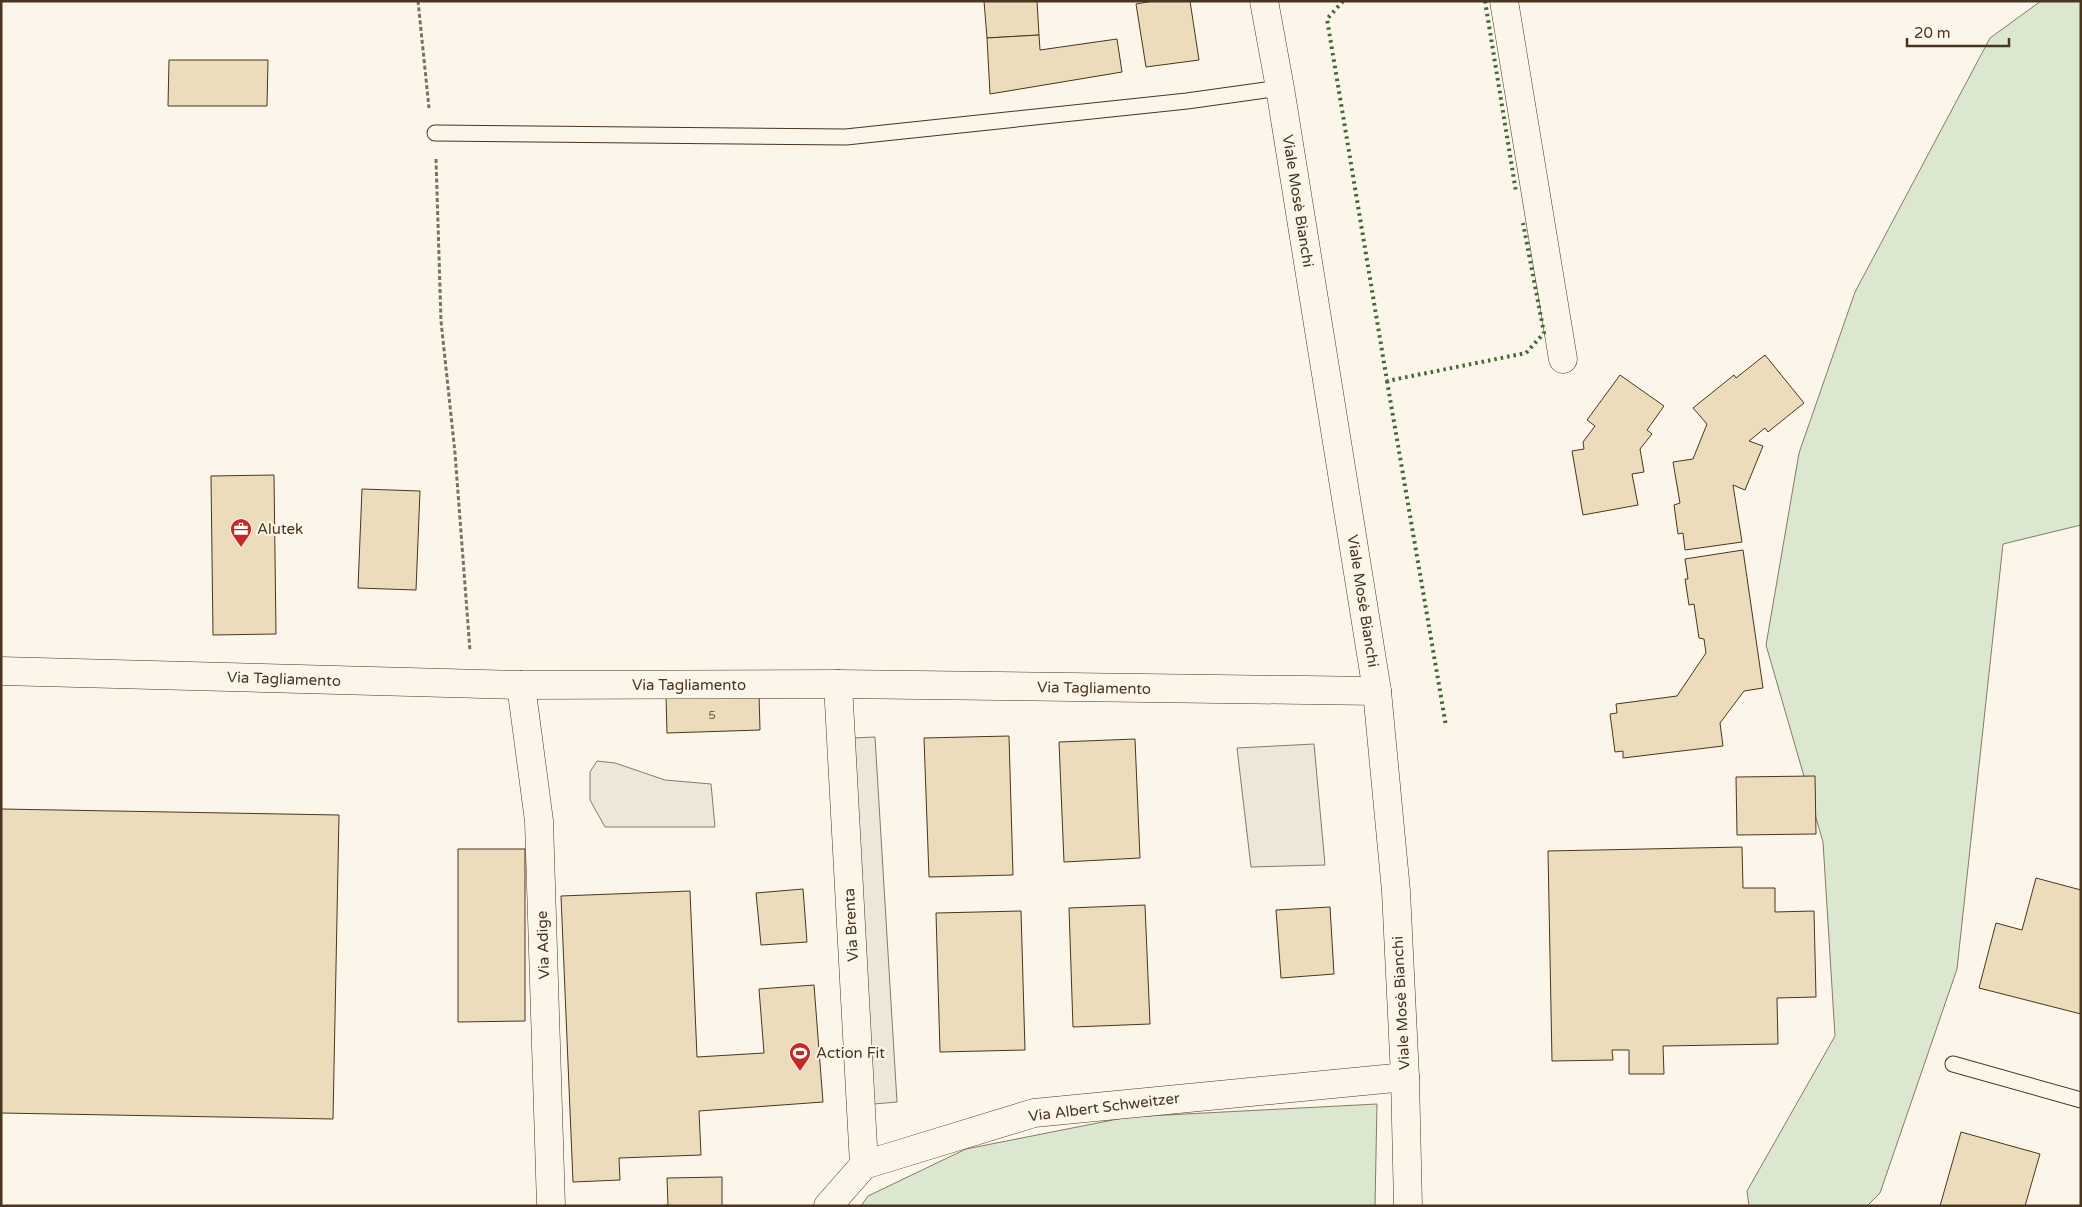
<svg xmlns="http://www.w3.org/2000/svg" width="2082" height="1207" viewBox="0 0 2082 1207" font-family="'Varela Round',sans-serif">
  <rect width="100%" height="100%" fill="#fbf6e9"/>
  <g fill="#dce7d0" stroke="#887966">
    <path d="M2041,1h40v524l-78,19 -46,425 -77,224 -13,13h-118l-2,-15 88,-155 -12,-194 -57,-197 33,-192 56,-161 135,-254z"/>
    <path d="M1377,1104l-2,102h-514l7,-10 98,-47 162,-32z"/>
  </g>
  <g fill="#ede7d9" stroke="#887966">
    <path d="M875,737l22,365 -23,2 -22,-366z"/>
    <path d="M1314,744l11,121 -74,2 -14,-119z"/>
    <path d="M597,761l18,2 50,17 46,4 4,43h-110l-15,-27v-28z"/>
  </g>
  <g fill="#ecdcbc" stroke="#4a3520">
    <path d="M984,1h53l2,34 -52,3z"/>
    <path d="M1153,1h37l9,59 -53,7 -10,-63z"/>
    <path d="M1039,35l1,15 77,-11 5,33 -132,22 -3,-56z"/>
    <path d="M169,60h99l-1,46h-99z"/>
    <path d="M1765,355l39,48 -36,29 -3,-4 -16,13 14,5 -18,44 -12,-5 9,57 -57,8 -2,-17 -5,1 -4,-29 6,-2 -7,-41 20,-3 14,-35 -14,-16 41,-33 2,3z"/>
    <path d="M1620,375l44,31 -17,24 5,4 -12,15 4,23 -12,2 6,31 -55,10 -11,-64 12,-2 -1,-7 12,-16 -8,-6z"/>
    <path d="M274,475l2,159 -63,1 -2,-159z"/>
    <path d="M362,489l58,2 -4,99 -58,-2z"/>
    <path d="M1743,550l20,138 -19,3 -24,32 3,23 -100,12v-7l-8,1 -5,-38 7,-1 -1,-9 61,-8 29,-43 -2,-14 -5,-1 -5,-34 -5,1 -4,-26h3l-3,-20z"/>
    <path d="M759,694l1,36 -93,3 -1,-37z"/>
    <path d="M1009,736l4,139 -84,2 -5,-139z"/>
    <path d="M1135,739l5,119 -76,4 -5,-120z"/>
    <path d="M1815,776l1,58 -79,1 -1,-58z"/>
    <path d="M1,809l338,6 -6,304 -332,-6z"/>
    <path d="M1742,847l1,41h32v24l39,-1 2,86 -39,1 1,46 -115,2 1,28h-35v-24h-17l1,10 -61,1 -4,-210z"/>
    <path d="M458,849h67v172l-67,1z"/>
    <path d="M2036,878l45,12v124l-102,-26 17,-65 26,7z"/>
    <path d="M803,889l4,53 -46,3 -5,-52z"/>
    <path d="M690,891l7,166 67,-4 -5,-64 55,-4 9,117 -124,9 2,44 -82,3 1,22 -47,2 -12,-286z"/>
    <path d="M1145,905l5,119 -77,3 -4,-119z"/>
    <path d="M1330,907l4,67 -53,4 -5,-68z"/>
    <path d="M1021,911l4,139 -85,2 -4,-139z"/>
    <path d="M1961,1132l79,22 -15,52h-85z"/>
    <path d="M722,1177v29h-65l11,-1 -1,-27z"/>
  </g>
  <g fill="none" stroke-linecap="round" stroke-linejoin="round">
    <g stroke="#4a3520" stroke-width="17">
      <g id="lane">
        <path d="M435,133l411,4 341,-36 93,-13"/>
        <path d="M1953,1064l128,36"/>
      </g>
    </g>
    <g stroke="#4a3520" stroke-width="29">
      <g id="street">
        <path d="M1504,1l59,358"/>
        <path d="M1,671l520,14 317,-1 539,7"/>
        <path d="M838,684l26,481"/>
        <path d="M521,685l18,136 12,385"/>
        <path d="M828,1206l36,-41 170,-52 371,-36"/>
      </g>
    </g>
    <g stroke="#4a3520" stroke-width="29">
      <path id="secondary" d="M1264,1l16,87 97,603 19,200 9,186 3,129"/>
    </g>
    <g stroke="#7f6f5c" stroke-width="3" stroke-dasharray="4 2.5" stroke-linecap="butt">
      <path d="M418,1l11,107"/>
      <path d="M436,159l5,162 14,132 15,198"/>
    </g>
    <use href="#lane" stroke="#fbf6e9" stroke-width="15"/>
    <use href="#street" stroke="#fbf6e9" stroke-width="28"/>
    <use href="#secondary" stroke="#fbf6e9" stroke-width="28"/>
    <g stroke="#436837" stroke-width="4" stroke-dasharray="2.5 4" stroke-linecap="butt">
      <path d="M1343,1l-16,18 60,362 139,-28 18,-20 -21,-110"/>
      <path d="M1485,1l31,191"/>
      <path d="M1387,381l59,345"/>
    </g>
  </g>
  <defs>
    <g id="office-pin" transform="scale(1.125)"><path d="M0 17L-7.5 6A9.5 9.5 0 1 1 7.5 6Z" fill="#c62828" stroke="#fbf6e9"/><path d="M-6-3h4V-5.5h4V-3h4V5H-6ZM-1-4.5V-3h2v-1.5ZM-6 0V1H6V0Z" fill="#fff"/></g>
    <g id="stadium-pin" transform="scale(1.125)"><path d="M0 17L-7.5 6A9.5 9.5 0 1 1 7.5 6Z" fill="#c62828" stroke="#fbf6e9"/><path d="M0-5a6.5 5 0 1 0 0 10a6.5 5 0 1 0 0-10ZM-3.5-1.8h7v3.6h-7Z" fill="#fff"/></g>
  </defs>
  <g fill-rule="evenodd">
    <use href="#office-pin" x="241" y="529"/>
    <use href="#stadium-pin" x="800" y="1053"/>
  </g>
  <g text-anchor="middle" stroke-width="4" stroke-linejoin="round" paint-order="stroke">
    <g font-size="12" fill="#725f47">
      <text x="712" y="719">5</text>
    </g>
    <g font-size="15" fill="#4a3520" stroke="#fbf6e9">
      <text transform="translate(1298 201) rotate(81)" y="5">Viale Mosè Bianchi</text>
      <text transform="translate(1363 601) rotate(81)" y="5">Viale Mosè Bianchi</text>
      <text transform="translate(284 679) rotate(2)" y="5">Via Tagliamento</text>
      <text x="689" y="690">Via Tagliamento</text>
      <text transform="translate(1094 688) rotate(1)" y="5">Via Tagliamento</text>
      <text transform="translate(851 925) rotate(-93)" y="5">Via Brenta</text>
      <text transform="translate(543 945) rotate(-92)" y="5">Via Adige</text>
      <text transform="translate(1401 1003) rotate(-93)" y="5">Viale Mosè Bianchi</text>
      <text transform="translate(1104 1107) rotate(-7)" y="5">Via Albert Schweitzer</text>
    </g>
    <g font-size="15" fill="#4a3520" stroke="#fbf6e9" text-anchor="start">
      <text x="257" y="534">Alutek</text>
      <text x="816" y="1058">Action Fit</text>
    </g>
  </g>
  <rect width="2082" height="1207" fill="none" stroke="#4a3520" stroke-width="5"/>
  <path d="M1907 38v8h102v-8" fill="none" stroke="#4a3520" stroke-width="2.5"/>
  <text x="1914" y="38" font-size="15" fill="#4a3520" stroke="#fbf6e9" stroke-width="4" paint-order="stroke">20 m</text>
</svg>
